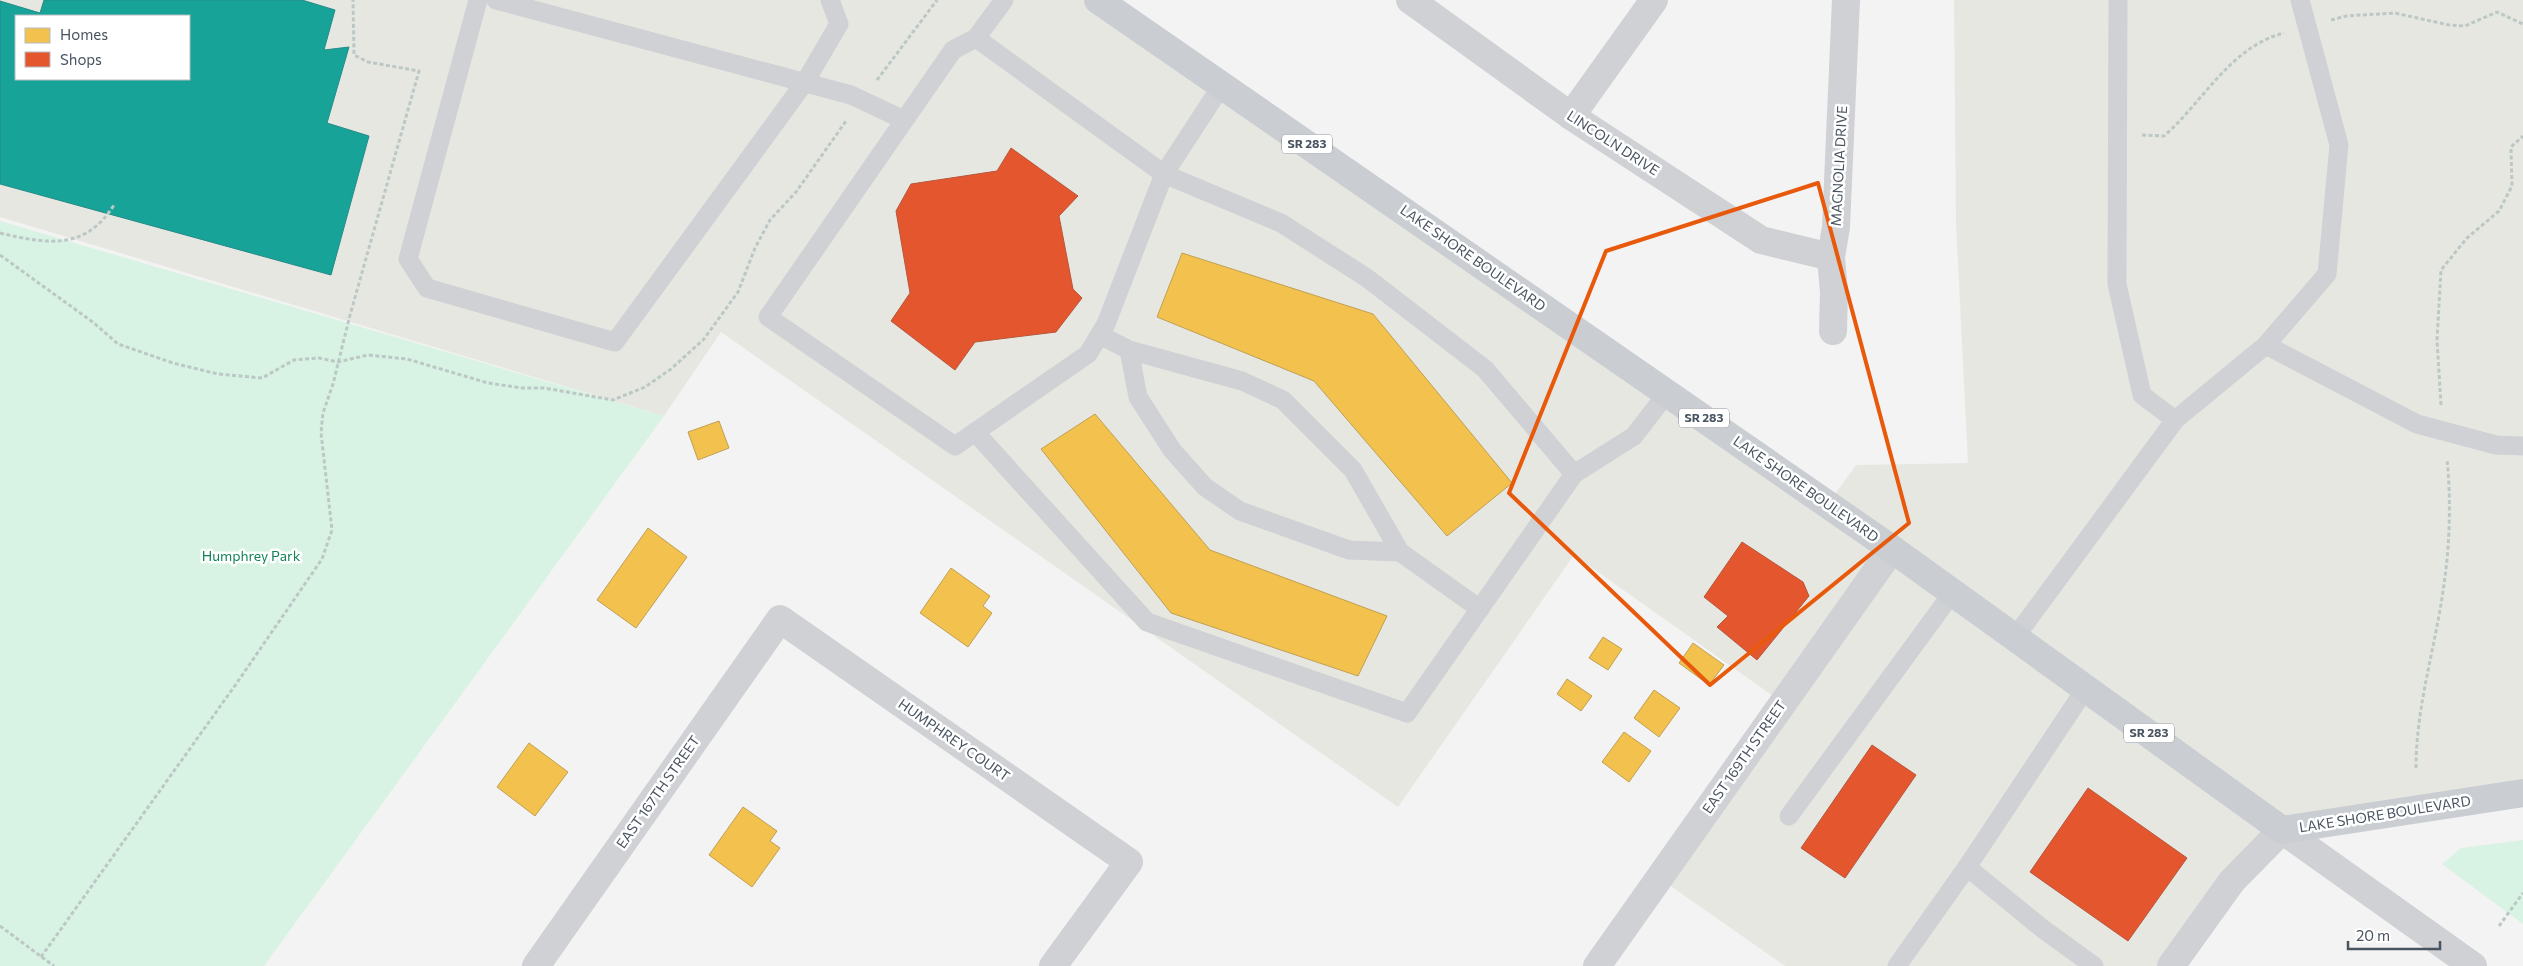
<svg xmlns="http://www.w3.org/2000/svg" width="2523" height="966" viewBox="0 0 2523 966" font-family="Commissioner,sans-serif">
  <rect width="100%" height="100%" fill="#f4f3f3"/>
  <path fill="#e7e7e2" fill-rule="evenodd" d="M0,0h1098l730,504 28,-39 112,-2 -12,-240 -2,-223h569v793l-241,37 -111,136h-386l-126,-88 124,-175 -209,-148 -176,252 -677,-475 -57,84 -664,-199zM16,16h173v63h-173z"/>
  <g fill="#d8f3e4">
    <path d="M0,221l664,195 -400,550h-264z"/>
    <path d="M2523,840v84l-81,-60 19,-16z"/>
  </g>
  <g fill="#f2c14e" stroke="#bfa054">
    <path d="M1182,253l191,61 139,169 -65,53 -133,-155 -157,-64z"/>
    <path d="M1095,414l115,136 177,66 -29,60 -187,-63 -130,-164z"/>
    <path d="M719,421l10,27 -31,12 -10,-28z"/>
    <path d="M648,528l39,29 -51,71 -39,-28z"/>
    <path d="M951,568l39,28 -7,10 9,7 -24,34 -48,-34z"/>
    <path d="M1603,637l19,12 -14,21 -19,-12z"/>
    <path d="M1693,643l31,22 -15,20 -30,-22z"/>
    <path d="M1567,679l25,17 -11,15 -24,-17z"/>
    <path d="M1654,690l26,18 -21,29 -25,-19z"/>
    <path d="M1624,732l27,19 -22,31 -27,-20z"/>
    <path d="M529,743l39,29 -33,44 -38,-29z"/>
    <path d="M743,807l34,24 -7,10 10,7 -28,39 -43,-32z"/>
  </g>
  <g fill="#e4572e" stroke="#b6563d">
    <path d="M1011,148l67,48 -19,20 14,73 9,9 -26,34 -81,10 -20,28 -64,-49 19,-28 -14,-82 15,-27 86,-13z"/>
    <path d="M1742,542l61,40 6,14 -52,64 -40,-33 11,-11 -24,-19z"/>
    <path d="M1872,745l44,30 -71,103 -44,-30z"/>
    <path d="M2088,788l99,70 -59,83 -98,-69z"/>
  </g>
  <path fill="#17a398" stroke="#268b88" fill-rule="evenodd" d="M44,0h258l33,10 -11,40 25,-3 -22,76 42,13 -38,139 -331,-91v-183l40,12zM16,16h173v63h-173z"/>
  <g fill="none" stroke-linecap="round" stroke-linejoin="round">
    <g stroke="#bcc8c5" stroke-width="3" stroke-dasharray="4 2.5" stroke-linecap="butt">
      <path d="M2331,20l15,-4 49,-3 54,12 16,1 32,-14 26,12"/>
      <path d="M877,80l60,-80"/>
      <path d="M2142,135l22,1c40,-35 66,-89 120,-103"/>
      <path d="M0,233c47,11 85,18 114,-28"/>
      <path d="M0,255l94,68 24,21 55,19 45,11 44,4 32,-18 25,-2 19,4 30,-7 39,4 81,24 34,5h22l69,12 32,-13 26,-18 33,-30 34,-47 17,-44 15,-28 26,-28 50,-71"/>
      <path d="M2441,405l-4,-65 4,-70 26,-32 32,-27 13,-25 -1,-39 12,-11"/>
      <path d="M2416,768c0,-63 20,-122 28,-184 6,-39 7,-86 3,-125"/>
      <path d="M0,926l54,40"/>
      <path d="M2499,926l24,-33"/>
      <path d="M41,957l193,-270 88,-128 10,-29 -11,-97 2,-20 10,-29 17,-69 69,-244 -51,-9 -14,-7 -1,-55"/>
    </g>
    <g stroke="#cfd1d4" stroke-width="19">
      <path d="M478,0l-70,259 19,29 188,54 190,-260 34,-58 -9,-24"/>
      <path d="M496,0l355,95 53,25"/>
      <path d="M1004,0l-28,38 -23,12 -185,267 187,129 133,-92 18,-30 58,-150 58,-89"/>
      <path d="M2118,0l-1,284 25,111 33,25"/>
      <path d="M976,38l188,136 117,49 86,55 118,91 89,105"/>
      <path d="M1100,335l29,15 113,31 41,19 70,70 47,82 80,57"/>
      <path d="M2266,345l151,79 79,21 27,1"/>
      <path d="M1129,350l9,47 34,53 33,37 35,24 109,39 51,2"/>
      <path d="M975,432l172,190 260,91 167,-239 60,-38 33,-43"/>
      <path d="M2016,636l159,-216 91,-75 61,-71 12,-129 -39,-145"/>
      <path d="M2086,688l-119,179 76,62 51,37"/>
      <path d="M1789,816l164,-224"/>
      <path d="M1897,966l70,-99"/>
    </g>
    <g stroke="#cfd1d4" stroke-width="28">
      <path d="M1410,0l161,116 190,124 70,17"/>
      <path d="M1571,116l83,-116"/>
      <path d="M1833,331l1,-39 -3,-35 5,-30 10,-227"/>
      <path d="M536,966l244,-347 349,243 -76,104"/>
      <path d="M1597,966l295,-417"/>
      <path d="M2171,966l61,-85 50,-51 191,136"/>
    </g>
    <path stroke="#caced2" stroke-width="28" d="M1098,0l794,549 390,281 241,-37"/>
  </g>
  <path fill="none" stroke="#e8590c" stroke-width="4" stroke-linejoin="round" d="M1818,183l91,340 -199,162 -201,-192 97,-242z"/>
  <g text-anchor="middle" stroke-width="5" stroke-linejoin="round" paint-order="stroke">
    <g fill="#fff" stroke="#808790" stroke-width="1">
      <rect x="1282" y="134.5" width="50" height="19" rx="4"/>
      <rect x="1679" y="408.5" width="50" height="19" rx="4"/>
      <rect x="2124" y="723.5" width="50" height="19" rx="4"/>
    </g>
    <g font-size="12" font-weight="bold" fill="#495461">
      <text x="1307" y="148">SR 283</text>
      <text x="1704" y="422">SR 283</text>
      <text x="2149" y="737">SR 283</text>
    </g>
    <g font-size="14" fill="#495461" stroke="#fff">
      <text transform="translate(1613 143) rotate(33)" y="5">LINCOLN DRIVE</text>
      <text transform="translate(1839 166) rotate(-87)" y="5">MAGNOLIA DRIVE</text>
      <text transform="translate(1473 258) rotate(35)" y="5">LAKE SHORE BOULEVARD</text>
      <text transform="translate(1806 489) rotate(35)" y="5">LAKE SHORE BOULEVARD</text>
      <text transform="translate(954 740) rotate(35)" y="5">HUMPHREY COURT</text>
      <text transform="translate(1744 757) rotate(-55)" y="5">EAST 169TH STREET</text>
      <text transform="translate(658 792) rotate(-55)" y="5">EAST 167TH STREET</text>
      <text transform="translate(2385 814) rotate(-9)" y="5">LAKE SHORE BOULEVARD</text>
    </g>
    <g font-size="14" fill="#138354" stroke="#fff">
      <text x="251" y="561">Humphrey Park</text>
    </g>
  </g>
  <rect x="15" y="15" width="175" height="65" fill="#ffffff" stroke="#b6bbc0"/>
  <rect x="25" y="28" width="25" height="15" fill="#f2c14e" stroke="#b6bbc0"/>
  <text x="60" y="40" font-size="15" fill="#495461">Homes</text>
  <rect x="25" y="52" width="25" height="15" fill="#e4572e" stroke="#b6bbc0"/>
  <text x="60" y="65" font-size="15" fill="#495461">Shops</text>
  <path d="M2348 941v8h92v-8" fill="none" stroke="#495461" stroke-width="2.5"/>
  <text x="2356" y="941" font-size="15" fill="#495461" stroke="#ffffff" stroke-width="4" paint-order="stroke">20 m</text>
</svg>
